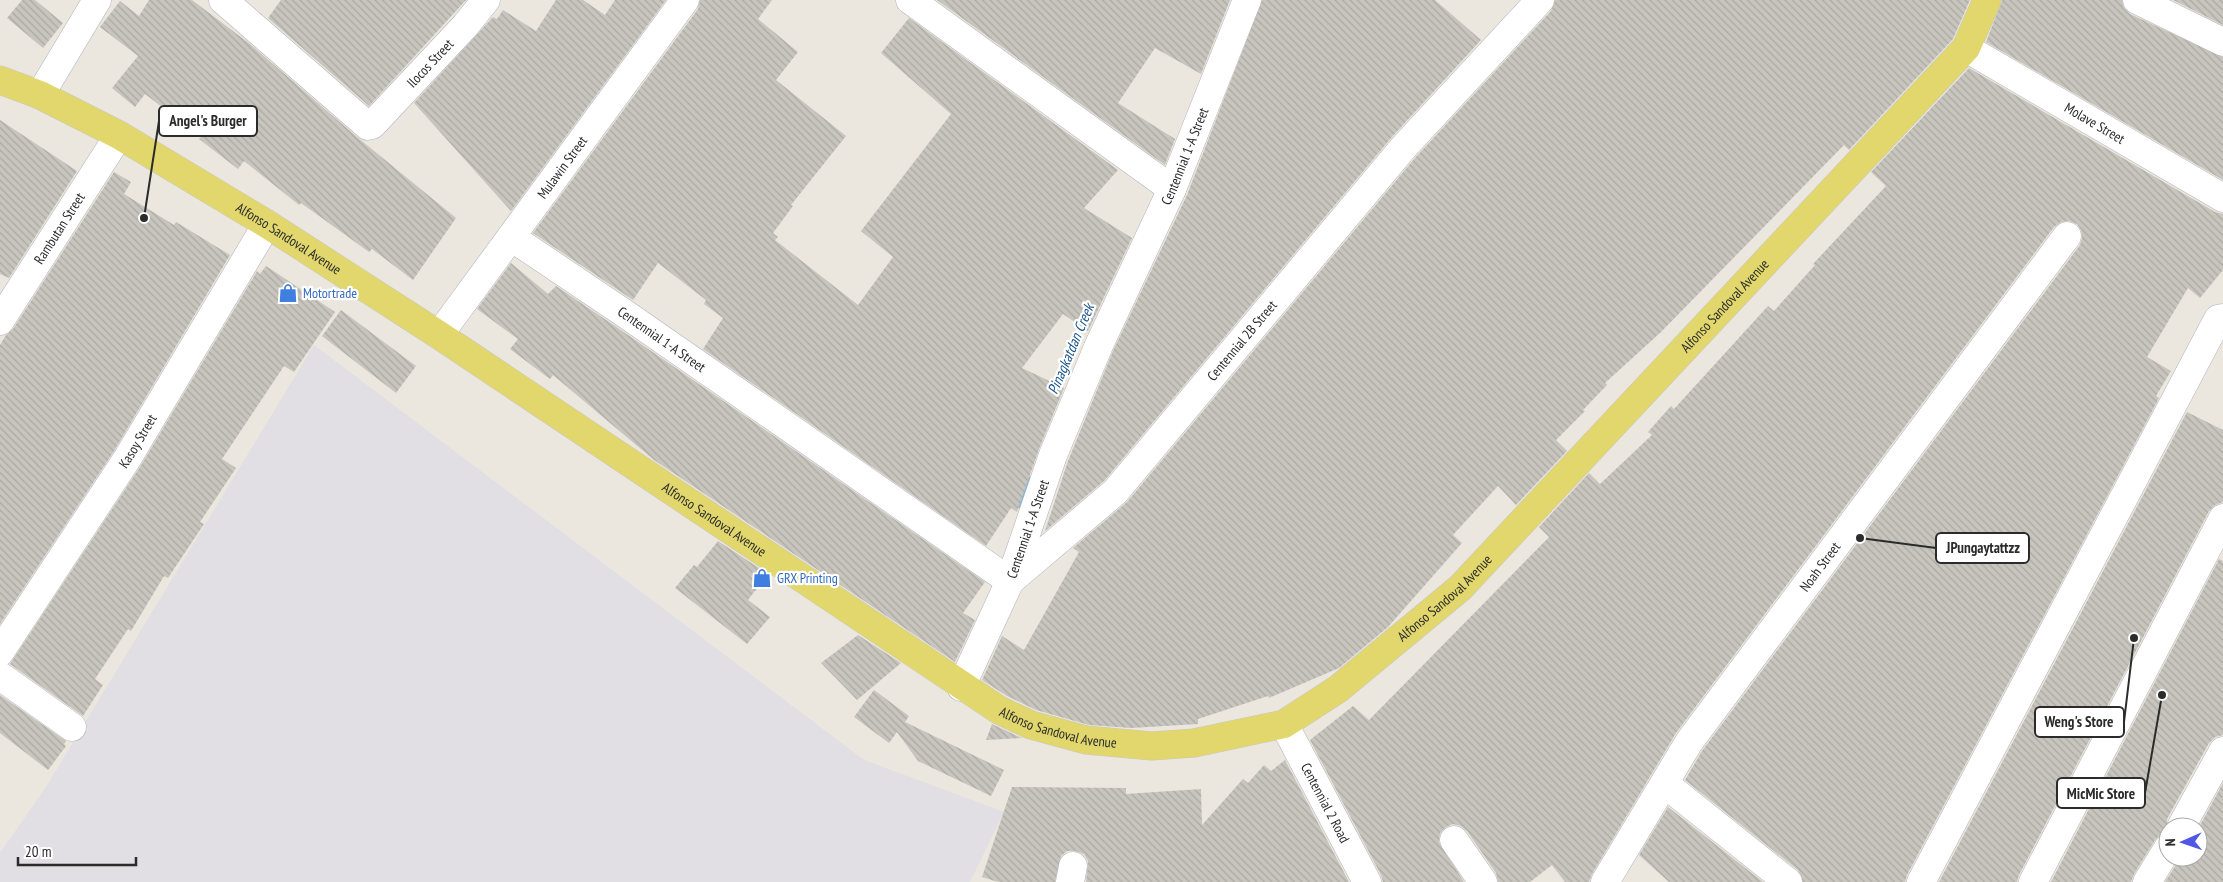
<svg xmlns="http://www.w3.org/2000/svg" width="2223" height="882" viewBox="0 0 2223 882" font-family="'PT Sans Narrow',sans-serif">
  <defs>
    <pattern id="building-back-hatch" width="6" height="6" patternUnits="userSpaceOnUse" patternTransform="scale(1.25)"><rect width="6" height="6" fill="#c7c5bd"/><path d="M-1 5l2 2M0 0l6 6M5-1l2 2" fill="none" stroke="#aba9a3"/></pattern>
  </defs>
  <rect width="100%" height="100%" fill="#ebe7de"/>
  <path fill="#e1dee4" d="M314,345l550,415 140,52 -34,70h-970v-29l46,-66z"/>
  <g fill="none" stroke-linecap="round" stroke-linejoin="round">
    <path stroke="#7db8e1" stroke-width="11" d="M1021,503l10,-21"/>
  </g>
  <g fill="url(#building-back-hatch)">
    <path d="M22,0h13l28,23 -20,25 -36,-30z"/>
    <path d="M149,0h43l58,44 107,93 99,81 -43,62 -41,-31 -3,3 -68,-49 -2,2 -55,-44 -6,8 -39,-30 2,-2 -56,-43 -10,13 -23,-19 26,-32 -38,-29 20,-26 19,15z"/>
    <path d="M281,0h185l-97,106 -101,-88z"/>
    <path d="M556,0h27l22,15 10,-15h51l-155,211 -97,-108 79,-86 4,2 6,-9 33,21z"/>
    <path d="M700,0h72l-14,19 40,33 -22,28 70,56 -55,69 2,1 -20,27 5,4 -3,3 83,65 35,-48 -32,-26 90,-117 -70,-61 28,-35 209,152 -34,38 48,30 -44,93 -25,-17 -41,54 42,20 -25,61 -22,63 -6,-4 -25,38 -283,-197 20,-31 -19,-14 2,-4 -48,-37 -25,37 -100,-67 165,-224z"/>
    <path d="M937,0h293l-29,74 -46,-26 -37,55 57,36 -10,26z"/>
    <path d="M1262,0h173l46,40 -90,98 -287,343 -59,50 23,-70 45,-110 74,-156z"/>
    <path d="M1555,0h415l-17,39 -104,111 -5,-5 -183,187 -56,51 2,2 -24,25 2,1 -29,29 11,11 -51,54 -18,-19 -45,49 9,8 -74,84 -49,41 -70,30 -1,-2 -70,23v5l-67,4 -42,-3 -53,-15 -29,-14 -25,-16 20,-44 22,14 55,-98 -6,-4 54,-46 288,-344 136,-147z"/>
    <path d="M2002,0h120l2,8 6,6 93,43v123l-237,-138z"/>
    <path d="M2173,0h50v25z"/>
    <path d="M1969,68l246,144 8,2v56l-23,28 -12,-10 -41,69 24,14 -15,25 3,2 -252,477 -2,7h-102l-5,-12 -113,-90 17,-29 378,-506 2,-7 -1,-8 -4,-6 -8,-3 -8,1 -7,5 -378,506 -84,141 -3,8h-24l-13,-17 -22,17h-32l-2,-9 -29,-42 -6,-5 -8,-2 -7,3 -6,6 -1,9 25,40h-81l-2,-7 -71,-135 43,-34 16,14 180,-183 -10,-10 50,-54 11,11 52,-49 -4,-3 23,-26 3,3 94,-103 6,5 41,-46 -2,-1 73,-78 -15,-14z"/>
    <path d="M0,120l77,51 -68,107 -9,-4z"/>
    <path d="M114,172l17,10 -7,12 50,31 2,-3 54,33 -116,196 -114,173v-279l6,-10 7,-6z"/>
    <path d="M511,263l37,31 8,-8 59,40 370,256 -22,31 12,7 -20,42 -301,-202 -101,-85 -3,4 -40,-30 8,-10 -41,-30z"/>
    <path d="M266,266l69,46 -41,60 -10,-6 -62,93 14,9 -36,54 4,2 -36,54 -4,-2 -33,55 -3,-2 -33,50 8,6 -20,31 -73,-52 130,-197 117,-196 3,3z"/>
    <path d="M341,310l75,56 -20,27 -74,-57z"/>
    <path d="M2187,412l36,18v72l-8,3 -6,6 -190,364 -2,7h-78z"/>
    <path d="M718,541l50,33 -20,26 22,17 -23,27 -72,-56 19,-23 3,2z"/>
    <path d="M2219,559l4,2v174l-8,2 -6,6 -42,76v14l-7,2 -5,5 -21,34 -3,8h-80z"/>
    <path d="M858,635l43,28 -44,37 -36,-37z"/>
    <path d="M874,690l35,26 -4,6 99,48 -13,26 -73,-35 -21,-29 -8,11 -35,-26z"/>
    <path d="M0,695l66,46 -2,3 2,2 -18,24 -48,-37z"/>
    <path d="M992,724l30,14 -36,2z"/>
    <path d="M1285,760l64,122h-263l2,-21 -4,-7 -9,-3h-8l-6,5 -6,26h-57l-16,-5 30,-90 114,1v6l75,-5 1,36 41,-46 5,4 16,-18 7,6z"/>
    <path d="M2223,783v99h-58l16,-25h17v-28z"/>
    <path d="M1668,807l95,75h-94l-30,-27z"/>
  </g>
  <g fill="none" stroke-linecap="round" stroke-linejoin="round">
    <g stroke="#b2b2bd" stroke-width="29">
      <g id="minor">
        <path id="s1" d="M223,0l145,126 4,-1 93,-99 21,-26"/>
        <path d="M910,0l262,189"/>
        <path d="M2137,0l86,42"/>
        <path id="s2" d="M1966,48l257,150"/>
        <path d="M40,95l57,-95"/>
        <path id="s3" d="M511,237l113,76 386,268 43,-126 46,-110 73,-156 75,-189"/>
        <path id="s4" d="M0,321l119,-186"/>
        <path id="s5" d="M439,335l246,-335"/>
        <path id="s6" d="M0,652l127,-193 140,-235"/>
        <path d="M0,676l72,51"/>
        <path id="s7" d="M961,687l49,-106 105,-89 288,-344 137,-148"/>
        <path id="s8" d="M1284,724l83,158"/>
        <path d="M1665,784l123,98"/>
        <path d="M2181,827l42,-76"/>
        <path d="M1454,840l29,42"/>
        <path d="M1070,882l3,-16"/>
        <path id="s9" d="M1605,882l84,-140 378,-506"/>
        <path d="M1921,882l297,-563 5,-1"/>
        <path d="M2033,882l190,-364"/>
        <path d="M2147,882l21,-34"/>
      </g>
    </g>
    <g stroke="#c8c8c8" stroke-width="29">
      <g id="major">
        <path id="s10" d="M0,80l40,15 79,40 148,89 172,111 560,375 32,15 55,15 66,6 42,-3 90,-19 54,-35 122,-101 506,-540 21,-48"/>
      </g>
    </g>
    <use href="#minor" stroke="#fff" stroke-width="28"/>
    <use href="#major" stroke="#e1d76d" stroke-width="28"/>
  </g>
  <defs>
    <g id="shop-bare" transform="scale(1.5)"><path d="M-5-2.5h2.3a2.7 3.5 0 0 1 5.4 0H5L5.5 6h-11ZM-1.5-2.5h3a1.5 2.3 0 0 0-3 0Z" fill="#3f7fe0" stroke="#fff" stroke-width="2.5" paint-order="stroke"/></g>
  </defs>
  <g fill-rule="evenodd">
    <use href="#shop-bare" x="288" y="293"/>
    <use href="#shop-bare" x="762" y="578"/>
  </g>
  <g text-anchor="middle" stroke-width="4.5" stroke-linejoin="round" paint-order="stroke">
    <g font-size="14" fill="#2b2b2b" stroke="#fff">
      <text dy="5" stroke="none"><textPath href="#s1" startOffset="281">Ilocos Street</textPath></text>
      <text dy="5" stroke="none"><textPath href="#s2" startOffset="149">Molave Street</textPath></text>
      <text dy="5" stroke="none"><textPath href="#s3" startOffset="1066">Centennial 1-A Street</textPath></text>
      <text dy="5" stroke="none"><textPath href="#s5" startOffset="208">Mulawin Street</textPath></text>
      <text dy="5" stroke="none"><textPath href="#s4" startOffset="110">Rambutan Street</textPath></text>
      <text dy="5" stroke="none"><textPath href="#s10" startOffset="330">Alfonso Sandoval Avenue</textPath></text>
      <text dy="5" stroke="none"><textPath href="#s10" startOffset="2085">Alfonso Sandoval Avenue</textPath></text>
      <text dy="5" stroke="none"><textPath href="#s3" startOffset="182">Centennial 1-A Street</textPath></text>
      <text dy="5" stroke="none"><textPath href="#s7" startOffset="452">Centennial 2B Street</textPath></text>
      <text dy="5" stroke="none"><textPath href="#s6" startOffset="252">Kasoy Street</textPath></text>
      <text dy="5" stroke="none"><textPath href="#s10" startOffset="840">Alfonso Sandoval Avenue</textPath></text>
      <text dy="5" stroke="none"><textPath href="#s3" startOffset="661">Centennial 1-A Street</textPath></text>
      <text dy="5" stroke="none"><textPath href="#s9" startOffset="382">Noah Street</textPath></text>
      <text dy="5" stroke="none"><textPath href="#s10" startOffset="1680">Alfonso Sandoval Avenue</textPath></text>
      <text dy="5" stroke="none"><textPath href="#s10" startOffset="1245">Alfonso Sandoval Avenue</textPath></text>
      <text dy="5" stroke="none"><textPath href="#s8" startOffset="89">Centennial 2 Road</textPath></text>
    </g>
    <g font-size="14" fill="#366cbe" stroke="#fff" text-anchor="start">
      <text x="303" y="298">Motortrade</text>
      <text x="777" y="583">GRX Printing</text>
    </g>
    <g font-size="15" font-style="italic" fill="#1c568d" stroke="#fff">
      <text transform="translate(1071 349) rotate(-67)" y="5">Pinagkatdan Creek</text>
    </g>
  </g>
  <path fill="none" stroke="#2b2b2b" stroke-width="2" d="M144 218L159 121M1860 538L1936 548M2134 638L2124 722M2162 695L2145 793"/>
  <g fill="#2b2b2b" stroke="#fff" stroke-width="2">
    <circle cx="144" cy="218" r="5"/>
    <circle cx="1860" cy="538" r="5"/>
    <circle cx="2134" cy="638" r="5"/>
    <circle cx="2162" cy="695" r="5"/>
  </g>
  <g fill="#fff" stroke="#2b2b2b" stroke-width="2">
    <rect x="159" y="106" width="98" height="30" rx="5"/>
    <rect x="1936" y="533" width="93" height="30" rx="5"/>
    <rect x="2035" y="707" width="89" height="30" rx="5"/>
    <rect x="2057" y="778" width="88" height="30" rx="5"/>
  </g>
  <g font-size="15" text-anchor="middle" font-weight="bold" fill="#2b2b2b">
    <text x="208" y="126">Angel's Burger</text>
    <text x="1983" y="553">JPungaytattzz</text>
    <text x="2079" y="727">Weng's Store</text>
    <text x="2101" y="799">MicMic Store</text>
  </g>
  <g transform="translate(2183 842) rotate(268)"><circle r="24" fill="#ffffff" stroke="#aaaaaa"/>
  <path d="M0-4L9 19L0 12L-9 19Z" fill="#5056e6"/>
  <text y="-8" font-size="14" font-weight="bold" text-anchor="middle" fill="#2b2b2b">N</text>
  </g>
  <path d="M18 857v8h118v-8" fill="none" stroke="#2b2b2b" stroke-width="2.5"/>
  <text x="25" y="857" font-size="15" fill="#2b2b2b" stroke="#ffffff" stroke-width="4" paint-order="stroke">20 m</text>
</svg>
